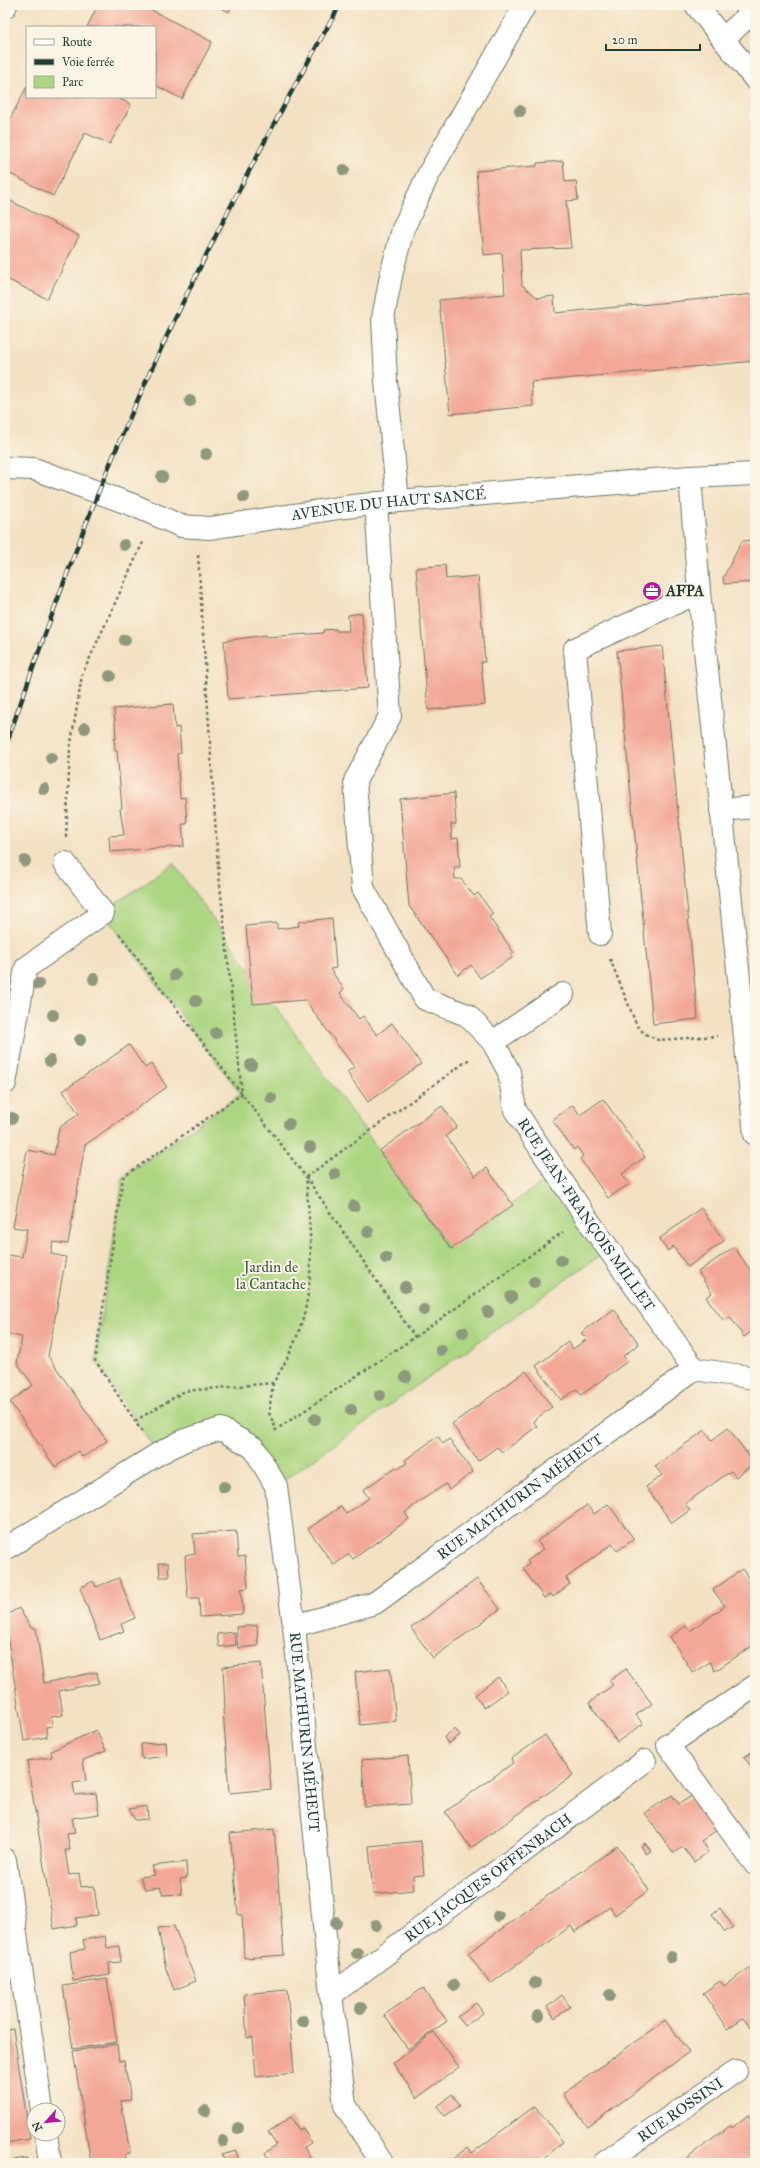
<svg xmlns="http://www.w3.org/2000/svg" width="760" height="2168" viewBox="0 0 760 2168" font-family="'IM FELL Great Primer',serif">
  <rect width="100%" height="100%" fill="#fcf5e5"/>
  <filter id="ink" filterUnits="userSpaceOnUse"><feTurbulence type="fractalNoise" baseFrequency=".025" numOctaves="2"/><feDisplacementMap in="SourceGraphic" scale="8" xChannelSelector="R" yChannelSelector="G"/><feConvolveMatrix kernelMatrix="1 2 1 2 8 2 1 2 1" color-interpolation-filters="sRGB"/></filter>
  <filter id="wash" filterUnits="userSpaceOnUse"><feTurbulence type="fractalNoise" baseFrequency=".012" numOctaves="4" result="noise"/><feDisplacementMap in="SourceGraphic" scale="16" xChannelSelector="R" yChannelSelector="G"/><feGaussianBlur stdDeviation="0.9" result="paint"/><feColorMatrix in="noise" values="0 0 0 0 0 0 0 0 0 0 0 0 0 0 0 0 0 1.4 0 .05"/><feComposite in="paint" operator="in"/></filter>
  <g filter="url(#wash)">
    <rect width="100%" height="100%" fill="#f3e1c3"/>
    <path fill="#add682" stroke="#668a5b" d="M173,863l275,384 108,-74 53,76 -333,237 -55,-57 -63,25 -63,-94 28,-183 118,-83 -138,-181z"/>
    <g id="blocks">
      <g fill="#f3a897">
        <path d="M98,5h44l70,37 -30,57 -27,-14v-58h-68z"/>
        <path d="M216,5h16l-3,7z"/>
        <path d="M27,86v11h90l14,8 -21,39 -25,-11 -32,63 -48,-25v-42z"/>
        <path d="M563,161l2,21 11,-1 2,19 -12,1 5,47 -51,2 2,35 16,13 16,-2 1,17 200,-19v67l-224,21 2,24 -83,8 -11,-114 66,-6 -3,-41 -18,2 -8,-84 61,-5v-3z"/>
        <path d="M5,198l74,38 -32,63 -42,-21z"/>
        <path d="M755,540v42l-31,2 -1,-6 19,-37z"/>
        <path d="M445,565l1,14 32,-3 7,86h-4l4,43 -57,5 -12,-142z"/>
        <path d="M362,613l6,75 -140,11 -4,-58 42,-6v2l57,-4v-3l13,-1v2h13l-1,-16z"/>
        <path d="M662,646l36,373 -45,5 -36,-373z"/>
        <path d="M173,704l2,24 4,-1 2,26 -4,1 3,44 5,-1 2,27h-5l2,22 -74,6 -1,-16 15,-1 -4,-26 2,-1 -5,-57h-2l-1,-13 2,1 -2,-30z"/>
        <path d="M454,793l2,31h-5l1,15 6,-1 2,29h-6l1,12h6l13,17 4,-3 15,21 -4,3 25,36 -3,2 1,3 -32,20 -9,-13 -13,10 -49,-69 -9,-107z"/>
        <path d="M332,918l4,50 -6,1 14,20 -4,4 19,26 4,-3 14,19 15,-12 29,41 -53,38 -21,-30 7,-5 -49,-67 -52,4 -7,-78 31,-3v6l22,-3 -1,-4z"/>
        <path d="M129,1045l16,23 6,-4 16,23 -82,58 -17,99 -15,-2 -2,12 15,3 -18,99 59,85 -24,16 -5,-6 -23,16 -45,-65 23,-17 -16,-22 5,-26 -17,-3v-63l3,-16 14,2 5,-28 -14,-2 14,-77 27,5 5,-27 20,-14 -16,-23z"/>
        <path d="M603,1099l42,58 -23,17 7,10 -21,14 -28,-39 3,-3 -6,-9 -3,3 -22,-30 21,-15 7,10z"/>
        <path d="M442,1106l15,21 -11,9 29,40 12,-8 26,37 -62,44 -72,-98z"/>
        <path d="M701,1208l23,33 -36,26 -15,-21 -5,5 -9,-12z"/>
        <path d="M734,1247l21,30v52l-11,8 -14,-20 -6,4 -18,-24 6,-4 -14,-21z"/>
        <path d="M614,1309l25,35 -16,12 5,5 -47,34 -4,-6 -16,11 -25,-34 32,-24 5,7 14,-10 -6,-6z"/>
        <path d="M526,1371l26,36 -19,14 4,5 -22,17 -13,9 -5,-5 -19,14 -26,-37z"/>
        <path d="M728,1428l26,35 -18,14 -5,-6 -24,17 -22,16 5,6 -18,13 -26,-36 16,-12 -7,-9 50,-36 7,10z"/>
        <path d="M438,1436l5,8 6,-5 24,33 -24,18 -3,-6 -26,17 -15,12 4,6 -56,40 -4,-5 -15,11 -26,-36 33,-23 5,8 23,-16 -6,-8 33,-23 2,2 9,-6 -2,-3z"/>
        <path d="M608,1504l26,35 -17,12 -5,-7 -46,34 4,6 -17,13 -2,-3 -7,4 -21,-30 6,-4 -2,-3 16,-12 -6,-8 50,-36 7,9z"/>
        <path d="M236,1531l2,26 7,-1 3,32 -7,1 2,25 -43,3 -1,-19h-11l-2,-21 -1,-21 10,-2 -2,-20z"/>
        <path d="M159,1563h9l1,14h-9z"/>
        <path d="M742,1569l13,18v57l-40,27 -5,-9 -17,11 -23,-36 16,-11 4,5 35,-25 -12,-16z"/>
        <path d="M119,1578l16,40 -14,6 3,7 -24,9 -20,-52 13,-7 3,6z"/>
        <path d="M477,1579l23,30 -67,49 -22,-30z"/>
        <path d="M19,1608l12,20h5l8,55 53,-11 2,11 -40,8 4,24 -12,2 1,9 -6,1 1,10 -23,4 -19,-119v-6z"/>
        <path d="M257,1625l1,21 -20,2 -2,-21z"/>
        <path d="M234,1632l2,13 -17,2 -2,-13z"/>
        <path d="M261,1663l10,126 -42,4 -6,-84h2l-2,-42z"/>
        <path d="M390,1668l6,53 -36,4 -5,-53z"/>
        <path d="M626,1669l26,35 -16,11 7,9 -26,18 -28,-39 24,-18 -4,-4z"/>
        <path d="M498,1677l10,14 -24,17 -9,-13z"/>
        <path d="M455,1729l5,6 -12,9 -4,-7z"/>
        <path d="M96,1730l10,21 -23,9 3,21 -13,2 2,12 21,-2 3,21 -27,4 3,15 -8,1 3,16h-5l4,25 10,-2 2,14 13,-1 4,29 -22,3 1,7 -23,4 -27,-168 25,-4 -1,-6z"/>
        <path d="M545,1735l28,40 -102,73 -26,-36 68,-49 -2,-4z"/>
        <path d="M166,1742l1,14 -25,3 -1,-15z"/>
        <path d="M755,1750v23l-11,-16z"/>
        <path d="M408,1756l3,48 -46,3 -3,-47z"/>
        <path d="M695,1794l25,34 -19,13 7,11 -14,10 -11,-15 -10,6 -28,-40 27,-18 7,9z"/>
        <path d="M147,1806l1,13 -13,1 -6,-11z"/>
        <path d="M274,1829l10,126 -40,3 -2,-43h-4l-8,-82z"/>
        <path d="M421,1841l3,34 -11,1 1,14 -41,4 -4,-48z"/>
        <path d="M645,1843l6,8 -5,3 -5,-8z"/>
        <path d="M617,1846l32,44 -34,25 -5,-8 -35,25 -4,-6 -81,58 -22,-31z"/>
        <path d="M186,1862l1,16 -7,1 2,15 -19,1 -3,-8 -15,2 -5,-12 15,-2 -3,-9z"/>
        <path d="M720,1908l13,19 -8,5 -13,-18z"/>
        <path d="M174,1926l22,55 -22,9 -8,-21 -8,-41z"/>
        <path d="M105,1936l2,12 12,-2 2,16 -12,1 1,12 -37,6 -3,-29 15,-3 -2,-9z"/>
        <path d="M755,1964v59l-5,4 -7,-9 -16,11 -24,-36 17,-12 4,5z"/>
        <path d="M107,1979l10,63 -44,7 -10,-63z"/>
        <path d="M423,1988l24,33 -39,28 -24,-34z"/>
        <path d="M287,1990l7,83 -38,4 -3,-40 -6,1 -3,-44z"/>
        <path d="M562,1995l8,12 -15,11 -8,-11z"/>
        <path d="M476,2003l7,10 -18,13 -7,-9z"/>
        <path d="M665,2020l24,32 -101,75 -25,-33z"/>
        <path d="M13,2029l17,110 -25,4v-112z"/>
        <path d="M434,2032l25,35 -42,31 -24,-35z"/>
        <path d="M117,2044l2,17 5,-1 7,40 -10,1 9,52 -5,1 2,9h-36l-18,-112z"/>
        <path d="M452,2094l8,12 -15,10 -8,-10z"/>
        <path d="M535,2106l28,36 -24,21h-92l21,-16 4,6z"/>
        <path d="M748,2115l7,10 -1,38h-74l50,-38 2,3z"/>
        <path d="M291,2117l8,13 4,-2 8,15 -7,4 10,16h-43l-6,-10 11,-8 -8,-13z"/>
        <path d="M236,2151l4,12h-15l-3,-8z"/>
        <path d="M28,2158v5h-23v-2z"/>
      </g>
    </g>
  </g>
  <g filter="url(#ink)">
    <use href="#blocks" fill-opacity="0" stroke="#697666" stroke-width="1"/>
    <g fill="none" stroke-linecap="round" stroke-linejoin="round">
      <g stroke="#697666" stroke-width="24">
        <g id="minor">
          <path d="M696,5l27,34"/>
          <path d="M5,7l1,-2"/>
          <path d="M755,10l-32,29 32,40"/>
          <path id="s1" d="M5,468l29,1 99,36 48,21 29,2 135,-21 53,-6 292,-24 65,-3"/>
          <path d="M690,477l9,115 56,542"/>
          <path d="M398,501l-12,-120 -3,-63 9,-47 11,-42 25,-54 97,-170"/>
          <path id="s2" d="M376,503l14,213 -35,65 8,107 62,111 42,16 26,27 16,30 6,38 70,106 109,153 61,9"/>
          <path d="M721,810l34,-3"/>
          <path d="M600,934l-25,-285 124,-57"/>
          <path d="M493,1042l70,-48"/>
          <path d="M5,1083l21,-115 77,-55 -38,-50"/>
          <path id="s3" d="M5,1549l153,-95 27,-14 36,-11 33,19 22,38 18,140 37,369 14,110 37,58"/>
          <path id="s4" d="M294,1626l81,-23 319,-234"/>
          <path d="M755,1686l-87,59 87,119"/>
          <path d="M5,1860l37,250"/>
          <path id="s5" d="M331,1995l314,-234"/>
          <path d="M46,2134l4,29"/>
          <path id="s6" d="M604,2163l132,-92"/>
        </g>
      </g>
      <g stroke="#697666" stroke-width="2.5" stroke-dasharray="3 3" stroke-linecap="butt">
        <path d="M66,837l4,-88 12,-74 62,-135"/>
        <path d="M119,934l187,243 109,160 -141,94"/>
        <path d="M610,959l27,67 8,8 13,6 59,-4"/>
        <path d="M415,1337l148,-105"/>
        <path d="M273,1383l-4,30 7,16"/>
        <path d="M135,1421l50,-30 88,-8c47,-74 39,-124 33,-206l165,-119"/>
        <path d="M142,1432l-47,-72 28,-183 119,-83 -24,-228 -20,-312"/>
      </g>
      <use href="#minor" stroke="#fff" stroke-width="22"/>
      <g stroke="#1f3d34" stroke-width="4.5">
        <path id="rail" d="M5,748c32,-93 65,-186 102,-277 67,-161 147,-315 233,-466"/>
      </g>
      <use href="#rail" stroke="#fcf5e5" stroke-width="3" stroke-dasharray="9" stroke-linecap="butt"/>
    </g>
    <g fill="#8e987d">
      <circle cx="520" cy="111" r="6"/>
      <circle cx="344" cy="170" r="6"/>
      <circle cx="190" cy="401" r="6"/>
      <circle cx="206" cy="454" r="6"/>
      <circle cx="162" cy="477" r="6"/>
      <circle cx="244" cy="497" r="6"/>
      <circle cx="124" cy="545" r="6"/>
      <circle cx="125" cy="640" r="6"/>
      <circle cx="110" cy="676" r="6"/>
      <circle cx="85" cy="728" r="6"/>
      <circle cx="51" cy="758" r="6"/>
      <circle cx="44" cy="789" r="6"/>
      <circle cx="25" cy="861" r="6"/>
      <circle cx="175" cy="975" r="6"/>
      <circle cx="94" cy="979" r="6"/>
      <circle cx="38" cy="984" r="6"/>
      <circle cx="196" cy="1001" r="6"/>
      <circle cx="53" cy="1015" r="6"/>
      <circle cx="216" cy="1033" r="6"/>
      <circle cx="80" cy="1040" r="6"/>
      <circle cx="50" cy="1061" r="6"/>
      <circle cx="251" cy="1065" r="6"/>
      <circle cx="271" cy="1098" r="6"/>
      <circle cx="12" cy="1118" r="6"/>
      <circle cx="289" cy="1124" r="6"/>
      <circle cx="310" cy="1147" r="6"/>
      <circle cx="335" cy="1174" r="6"/>
      <circle cx="354" cy="1206" r="6"/>
      <circle cx="368" cy="1232" r="6"/>
      <circle cx="386" cy="1258" r="6"/>
      <circle cx="561" cy="1260" r="6"/>
      <circle cx="534" cy="1282" r="6"/>
      <circle cx="405" cy="1287" r="6"/>
      <circle cx="511" cy="1297" r="6"/>
      <circle cx="424" cy="1310" r="6"/>
      <circle cx="488" cy="1312" r="6"/>
      <circle cx="463" cy="1332" r="6"/>
      <circle cx="441" cy="1350" r="6"/>
      <circle cx="406" cy="1377" r="6"/>
      <circle cx="380" cy="1395" r="6"/>
      <circle cx="351" cy="1410" r="6"/>
      <circle cx="315" cy="1419" r="6"/>
      <circle cx="224" cy="1487" r="6"/>
      <circle cx="498" cy="1916" r="6"/>
      <circle cx="336" cy="1923" r="6"/>
      <circle cx="376" cy="1925" r="6"/>
      <circle cx="357" cy="1953" r="6"/>
      <circle cx="671" cy="1957" r="6"/>
      <circle cx="535" cy="1983" r="6"/>
      <circle cx="454" cy="1985" r="6"/>
      <circle cx="610" cy="1995" r="6"/>
      <circle cx="361" cy="2008" r="6"/>
      <circle cx="538" cy="2016" r="6"/>
      <circle cx="303" cy="2021" r="6"/>
      <circle cx="205" cy="2111" r="6"/>
      <circle cx="238" cy="2128" r="6"/>
      <circle cx="223" cy="2141" r="6"/>
    </g>
  </g>
  <defs>
    <g id="office-disc" transform="scale(1)"><circle r="9.5" fill="#b5179e" stroke="#fcf5e5"/><path d="M-6-3h4V-5.5h4V-3h4V5H-6ZM-1-4.5V-3h2v-1.5ZM-6 0V1H6V0Z" fill="#fff"/></g>
  </defs>
  <g fill-rule="evenodd">
    <use href="#office-disc" x="652" y="591"/>
  </g>
  <g text-anchor="middle" stroke-width="4" stroke-linejoin="round" paint-order="stroke">
    <g font-size="15" fill="#1f3d34" stroke="#fcf5e5">
      <text dy="5" stroke="none"><textPath href="#s1" startOffset="396">AVENUE DU HAUT SANCÉ</textPath></text>
      <text dy="5" stroke="none"><textPath href="#s2" startOffset="803">RUE JEAN-FRANÇOIS MILLET</textPath></text>
      <text dy="5" stroke="none"><textPath href="#s4" startOffset="264">RUE MATHURIN MÉHEUT</textPath></text>
      <text dy="5" stroke="none"><textPath href="#s3" startOffset="578">RUE MATHURIN MÉHEUT</textPath></text>
      <text dy="5" stroke="none"><textPath href="#s5" startOffset="196">RUE JACQUES OFFENBACH</textPath></text>
      <text dy="5" stroke="none"><textPath href="#s6" startOffset="93">RUE ROSSINI</textPath></text>
    </g>
    <g font-size="15" font-weight="bold" fill="#1f3d34" stroke="#fcf5e5" text-anchor="start">
      <text x="666" y="596">AFPA</text>
    </g>
    <g font-size="15" fill="#3b5c44" stroke="#fcf5e5">
      <text x="271" y="1272">Jardin de<tspan x="271" dy="17">la Cantache</tspan></text>
    </g>
  </g>
  <rect width="760" height="2168" fill="none" stroke="#fcf5e5" stroke-width="20"/>
  <rect x="26" y="26" width="130" height="72" fill="#fcf5e5" stroke="#a4ab9e"/>
  <rect x="34" y="39" width="20" height="6" fill="#ffffff" stroke="#a4ab9e"/>
  <text x="62" y="46" font-size="12" fill="#1f3d34">Route</text>
  <rect x="34" y="59" width="20" height="6" fill="#1f3d34" stroke="#a4ab9e"/>
  <text x="62" y="66" font-size="12" fill="#1f3d34">Voie ferrée</text>
  <rect x="34" y="76" width="20" height="12" fill="#add682" stroke="#a4ab9e"/>
  <text x="62" y="86" font-size="12" fill="#1f3d34">Parc</text>
  <g transform="translate(46 2122) rotate(243)"><circle r="19" fill="#fcf5e5" stroke="#a4ab9e"/>
  <path d="M0-3L7 15L0 10L-7 15Z" fill="#b5179e"/>
  <text y="-6" font-size="11" font-weight="bold" text-anchor="middle" fill="#1f3d34">N</text>
  </g>
  <path d="M606 44v6h94v-6" fill="none" stroke="#1f3d34" stroke-width="2"/>
  <text x="612" y="44" font-size="12" fill="#1f3d34" stroke="#fcf5e5" stroke-width="3" paint-order="stroke">20 m</text>
</svg>
